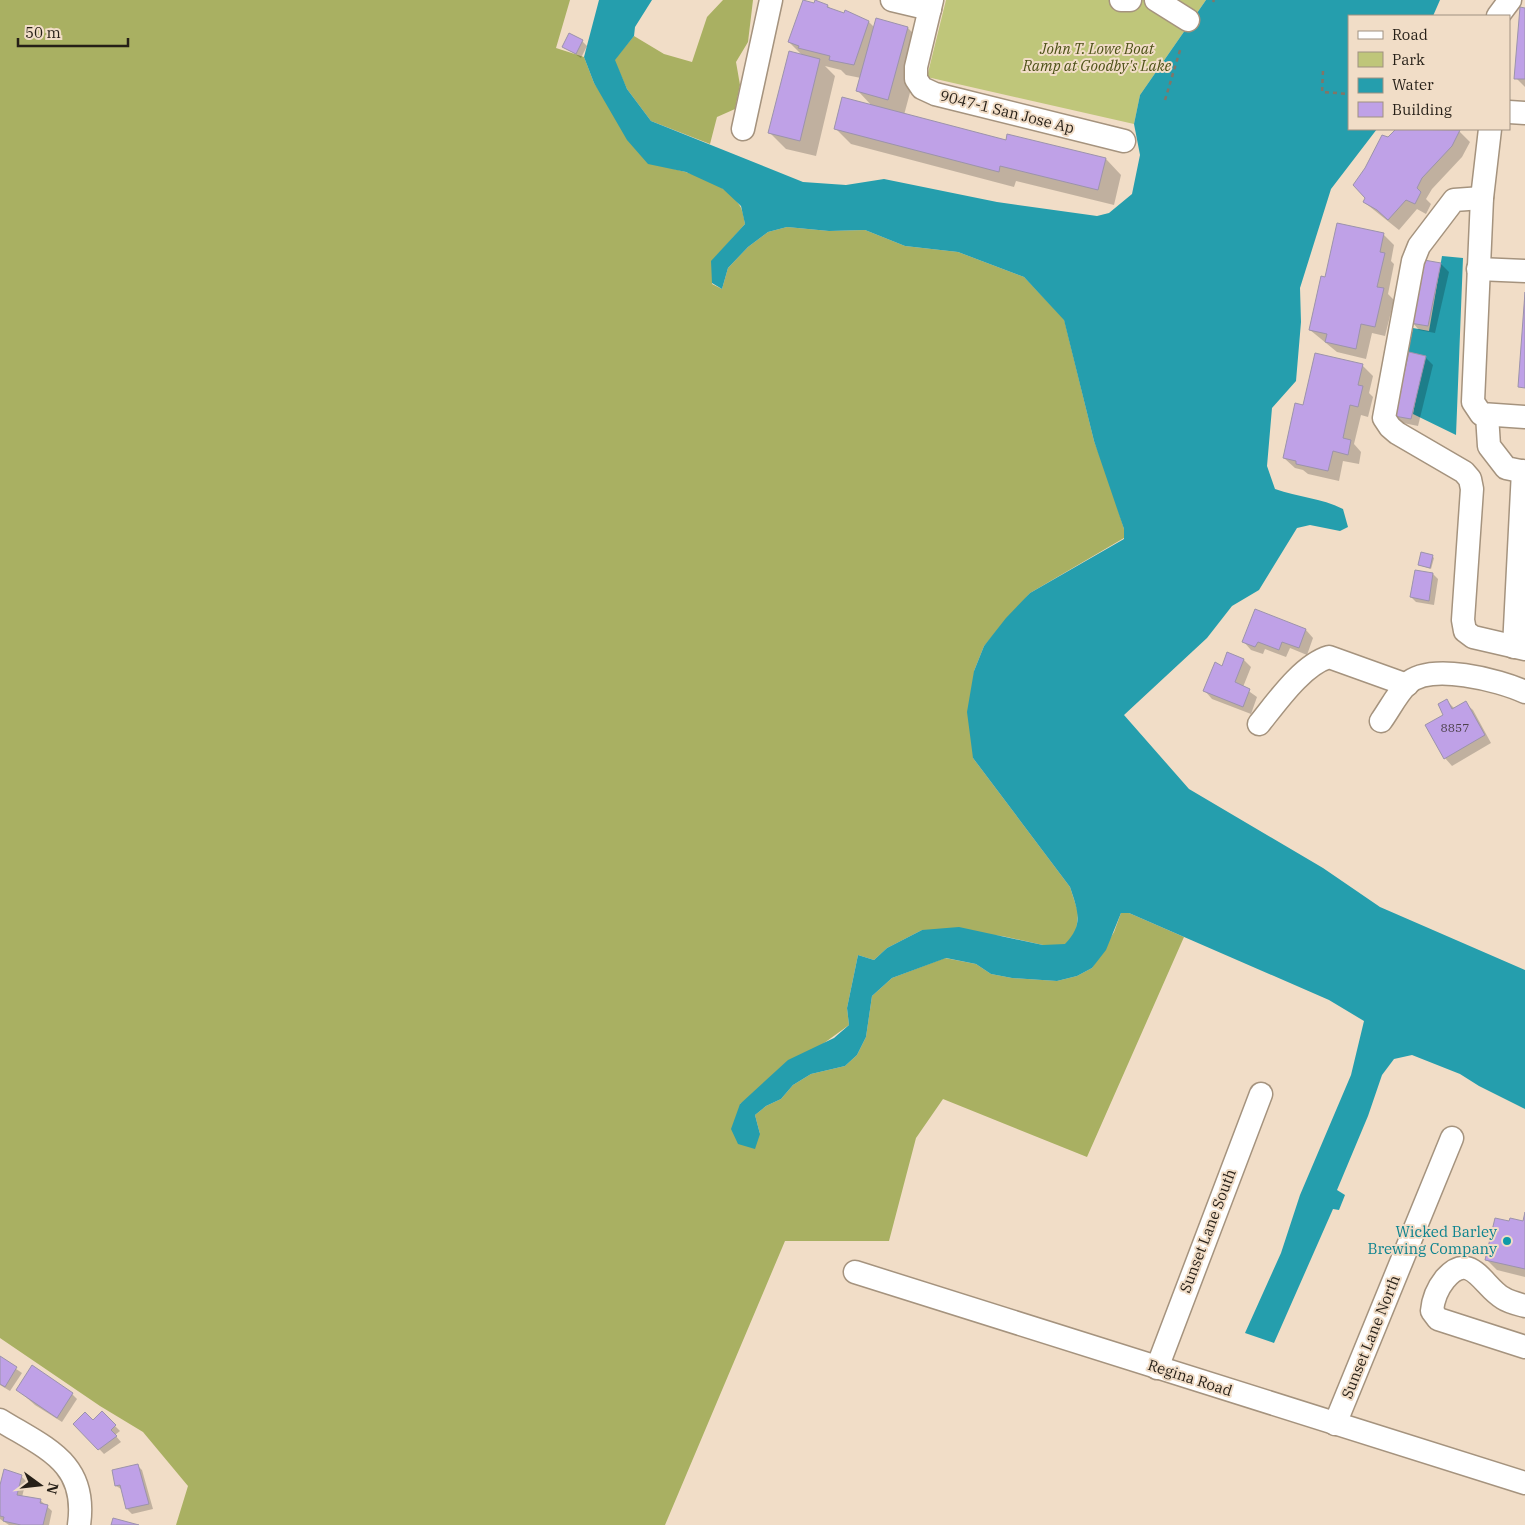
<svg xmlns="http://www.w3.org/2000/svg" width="1525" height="1525" viewBox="0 0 1525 1525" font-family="'IBM Plex Serif',serif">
  <rect width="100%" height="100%" fill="#f1ddc7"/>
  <path fill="#bfc67a" d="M946,0h260l-66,95 -6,29 -207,-47z"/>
  <g fill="#a9b062">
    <path d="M0,0h570l-14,48 28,9 10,26 54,80c30,7 74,14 92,43 3,5 4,13 5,18l-33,37v23l10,5 6,-21 20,-21 20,-15 19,-5 42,4 36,-1 40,16 53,6 66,25 40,42 30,122 14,36 16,52v9l-94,55 -46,53 -10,25 -1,87 97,129 8,25 -2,22 -11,11h-22l-41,-9 -80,-6 -35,18 -13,12 -16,-5 -11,53 2,17 -109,79 20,30 -5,-19 11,-9 15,-7 12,-14 18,-11 34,-8 12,-11 9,-18 6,-41 20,-18 53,-20 31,6 15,10 21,4 45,3 20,-5 15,-8 22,-36 7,-19h8l55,24 -97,220 -144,-58 -27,39 -27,103h-104l-120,284h-489l12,-39 -45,-54 -43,-26 -100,-68z"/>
    <path d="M723,0h30l-5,42 -12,20 4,23 -5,24 -18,8 -7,27 -59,-23 -24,-32 -13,-29 20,-24 30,18 28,8 15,-45z"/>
  </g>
  <g fill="#259ead">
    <path d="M599,0h53l-17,27 -1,9 -19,24 12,29 24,32 152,61 43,3 38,-6 113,23 100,14 12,-3 23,-19 8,-39 -6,-31 6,-29 66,-95h234l-7,16h-84v113h28l-46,60 -31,99 1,34 -5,59 -24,27 -5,58 8,23c23,8 46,9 68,20l5,18 -8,4 -30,-6 -13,3 -38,62 -27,16 -25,32 -83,77 65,74 134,79 57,39 145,63v139l-46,-23 -19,-12 -48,-19 -18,4 -12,16 -14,41 -31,74 8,5 -6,15 -6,-1 -59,134 -29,-10 36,-80 19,-58 51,-120 13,-54 -35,-21 -200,-87h-8l-15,37 -14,18 -15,8 -20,5 -45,-3 -21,-4 -15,-10 -30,-6 -54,20 -20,18 -6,41 -9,18 -12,11 -34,8 -18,11 -12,14 -15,7 -11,9 5,19 -5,15 -17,-5 -7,-15 9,-25 48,-44 46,-22 15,-13 -2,-17 11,-53 16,5 13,-12 35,-18 37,-3 84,18 22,-1c19,-19 13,-33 5,-57l-97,-129 -6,-46 7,-41 10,-25 22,-28 24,-25 94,-54v-10l-30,-88 -30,-121 -40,-43 -66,-25 -53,-6 -40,-16 -36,1 -42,-4 -19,5 -20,15 -20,21 -6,21 -10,-6 -1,-22 34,-37 -4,-18 -18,-17 -37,-17 -38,-8 -21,-24 -33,-57 -10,-26z"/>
    <path d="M1442,256l21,2 -7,177 -43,-21 11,-58 -16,-4 5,-24 16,3z"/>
  </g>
  <g fill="#0003">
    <path d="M816,2l12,4 4,4 13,4 1,-2 23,10 6,6h33l15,16 -19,71 103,26 99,18 15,16 -7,30 -98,-24 -2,6 -163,-43 -16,-16 38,-21 -15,-16 3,-13 -15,-3 -5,-5 -16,-4 10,10 -19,80 -30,-7 -16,-16 34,-76 -15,-15z"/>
    <path d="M1525,9v78l-9,-9z"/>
    <path d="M582,41l5,5 -6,12 -18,-12z"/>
    <path d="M1398,129h59l13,13 -8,15 -30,32 -6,10 5,5 -5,10 -9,-5 -18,21 -35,-28 24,-63z"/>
    <path d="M1384,235l10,10 -3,16 3,3 -6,30 6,6 -9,36 -13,-3 -6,26 -29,-7 -27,-22 16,-52z"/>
    <path d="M1425,261l16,3 8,8 -14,61 -16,-3 -7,-8z"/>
    <path d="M1425,357l8,8 -15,61 -15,-3 -8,-8z"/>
    <path d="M1362,365l11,11 -4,17 4,4 -5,20 -7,-2 -7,29 7,8 -2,12 -16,-3 -4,20 -31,-7 -5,-4 -8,-2 -11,-10 20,-51z"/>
    <path d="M1432,556l2,2 -3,11 -12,-4z"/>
    <path d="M1416,572l17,2 5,5 -4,26 -18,-3 -5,-5z"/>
    <path d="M1256,611l50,19 7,8 -6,17 -17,-7 -4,9 -21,-8 -2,5 -12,-4 -7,-8z"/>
    <path d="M1244,660l7,7 -8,20 14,10 -6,17 -39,-15 -7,-8 18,-24z"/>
    <path d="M1447,701l8,8 10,-6 8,7 18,33 -39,23 -7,-8z"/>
    <path d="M1525,1217v60l-28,-7 -10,-10 23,-37 14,-1z"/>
    <path d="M0,1358l22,15 -12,18 -10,-6z"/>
    <path d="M18,1390l54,4 5,5 -15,23 -27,-17z"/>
    <path d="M102,1413l18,18 -5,4 6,7 -17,12 -29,-30 18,-2z"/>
    <path d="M137,1465l5,5 11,39 -21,5 -5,-5 -4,-19 -7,-4 -3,-15z"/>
    <path d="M21,1476l5,5 -4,16 18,3 12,11 -3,14h-40l-9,-6v-29z"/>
  </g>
  <g fill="#bfa1e7" stroke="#9c93ab">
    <path d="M803,0l11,3 1,-3 13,5 -1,2 17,6 1,-3 24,11 -15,44 -25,-5 1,-4 -32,-8 1,-2 -11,-4z"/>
    <path d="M1520,7l5,1v71h-11z"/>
    <path d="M876,18l32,9 -20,73 -32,-9z"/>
    <path d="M569,33l14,7 -7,14 -14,-7z"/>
    <path d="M789,51l31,8 -20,82 -32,-8z"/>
    <path d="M842,97l164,43 1,-6 99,24 -8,32 -98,-24 -1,6 -165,-43z"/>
    <path d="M1396,129l64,1 -8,16 -30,32 -5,10 4,4 -6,12 -9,-4 -18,20 -11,-10 -14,-8 2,-4 -12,-13 12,-17 17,-33 6,2z"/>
    <path d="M1337,223l47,10 -4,19 5,1 -8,34 7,1 -9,39 -14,-3 -5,25 -31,-7 2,-8 -18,-4 12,-54 4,1z"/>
    <path d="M1424,260l17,3 -13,63 -18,-3z"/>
    <path d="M1525,292v96l-7,-1z"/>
    <path d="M1409,352l17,4 -15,63 -17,-3z"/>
    <path d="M1315,353l48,11 -5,21 5,1 -5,21 -8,-2 -7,33 8,2 -3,15 -15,-4 -5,20 -32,-7v-3l-13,-3 12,-55 8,2z"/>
    <path d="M1421,552l12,3 -3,13 -12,-3z"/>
    <path d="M1415,570l18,3 -4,28 -19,-4z"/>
    <path d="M1255,609l51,20 -7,19 -17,-6 -3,8 -21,-8 -3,5 -13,-5z"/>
    <path d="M1227,652l17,7 -9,23 15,7 -7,18 -40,-16 12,-29 7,4z"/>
    <path d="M1447,699l5,10 14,-8 19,34 -41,24 -19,-34 18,-10 -5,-11z"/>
    <path d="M1525,1212v57l-40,-9 10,-42 14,3 1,-3 13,3z"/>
    <path d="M0,1356l17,11 -12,20 -5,-3z"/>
    <path d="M32,1365l41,28 -16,25 -41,-28z"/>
    <path d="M102,1411l14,14 -5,5 6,6 -19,14 -25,-26 12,-12 8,8z"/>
    <path d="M138,1464l11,40 -23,5 -6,-24 -5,1 -3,-16z"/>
    <path d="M4,1469l18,6 -5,20 24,4 -1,4 8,2 -5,20h-22l-18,-4 1,-4 -4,-1v-31z"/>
    <path d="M113,1518l26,7h-28z"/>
  </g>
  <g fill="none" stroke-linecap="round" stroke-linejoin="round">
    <g stroke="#a5937e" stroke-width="25">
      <g id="minor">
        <path d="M892,0l38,9"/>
        <path d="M932,0l-16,67v12l6,9 13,6 189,47"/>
        <path d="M1121,0h9"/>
        <path d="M1156,0l32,20"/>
        <path d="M1498,16l12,-16"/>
        <path d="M1509,112l16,1"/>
        <path d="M743,129l28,-129"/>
        <path d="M1490,129l-8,69 -9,204 8,12 44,3"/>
        <path d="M1482,198l-28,2 -35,46 -6,15 -29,157 6,9 7,6 67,39 6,7 2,10 -9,131 2,11 8,6 52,12"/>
        <path d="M1478,269l47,2"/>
        <path d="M1487,415l2,31 17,22 19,4"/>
        <path d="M1514,647l9,-176"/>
        <path d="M1381,721c8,-11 16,-27 26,-37 23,-22 92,-4 118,8"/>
        <path d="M1259,724c17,-21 43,-59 70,-67l78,28"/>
        <path d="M855,1272l670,211"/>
        <path d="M1525,1306c-7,-2 -16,-4 -22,-8 -20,-11 -32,-49 -58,-19 -8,10 -12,20 -13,32l6,8 87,28"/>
        <path d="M1157,1368l104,-274"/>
        <path d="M0,1420c45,28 88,42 79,105"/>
        <path d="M1335,1424l117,-286"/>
      </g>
    </g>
    <g stroke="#827567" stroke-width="2.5" stroke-dasharray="4 4" stroke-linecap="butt">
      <path d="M1213,2l1,-2"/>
      <path d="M1323,71l-1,21 27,2"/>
      <path d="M1165,100l16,-53"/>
    </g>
    <use href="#minor" stroke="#fff" stroke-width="22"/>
  </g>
  <circle fill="#0f9aa8" stroke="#f1ddc7" stroke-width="2" cx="1507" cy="1241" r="5"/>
  <g text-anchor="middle" stroke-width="4" stroke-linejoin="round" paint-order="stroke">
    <g font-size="12" fill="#4c404b">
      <text x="1455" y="732">8857</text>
    </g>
    <g font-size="15" font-style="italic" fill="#4d5117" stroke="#f1ddc7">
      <text x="1097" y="54">John T. Lowe Boat<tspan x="1097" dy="17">Ramp at Goodby's Lake</tspan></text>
    </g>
    <g font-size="15" fill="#261f17" stroke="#f1ddc7">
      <text transform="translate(1007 112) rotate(14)" y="5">9047-1 San Jose Ap</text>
      <text transform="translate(1208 1231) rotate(-69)" y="5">Sunset Lane South</text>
      <text transform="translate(1371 1337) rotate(-68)" y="5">Sunset Lane North</text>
      <text transform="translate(1190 1378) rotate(18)" y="5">Regina Road</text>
    </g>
    <g font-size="15" fill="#0d838f" stroke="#f1ddc7" text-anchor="end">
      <text x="1497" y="1237">Wicked Barley<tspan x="1497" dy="17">Brewing Company</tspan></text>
    </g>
  </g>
  <rect x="1348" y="15" width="162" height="115" fill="#f1ddc7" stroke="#a09181"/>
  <rect x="1358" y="31" width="25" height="8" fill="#ffffff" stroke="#a09181"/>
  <text x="1392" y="40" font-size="15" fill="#261f17">Road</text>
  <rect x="1358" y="52" width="25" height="15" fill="#bfc67a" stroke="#a09181"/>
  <text x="1392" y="65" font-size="15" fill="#261f17">Park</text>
  <rect x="1358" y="78" width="25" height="15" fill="#259ead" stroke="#a09181"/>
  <text x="1392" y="90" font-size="15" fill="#261f17">Water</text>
  <rect x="1358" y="102" width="25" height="15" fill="#bfa1e7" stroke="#a09181"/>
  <text x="1392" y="115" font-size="15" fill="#261f17">Building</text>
  <g transform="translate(40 1485) rotate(105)" stroke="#f1ddc7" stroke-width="4" paint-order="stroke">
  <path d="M0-4L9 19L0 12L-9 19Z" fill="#261f17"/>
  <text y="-8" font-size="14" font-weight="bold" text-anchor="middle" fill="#261f17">N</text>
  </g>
  <path d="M18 38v8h110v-8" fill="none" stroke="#261f17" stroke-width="2.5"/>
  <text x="25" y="38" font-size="15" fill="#261f17" stroke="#f1ddc7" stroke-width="4" paint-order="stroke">50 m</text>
</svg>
